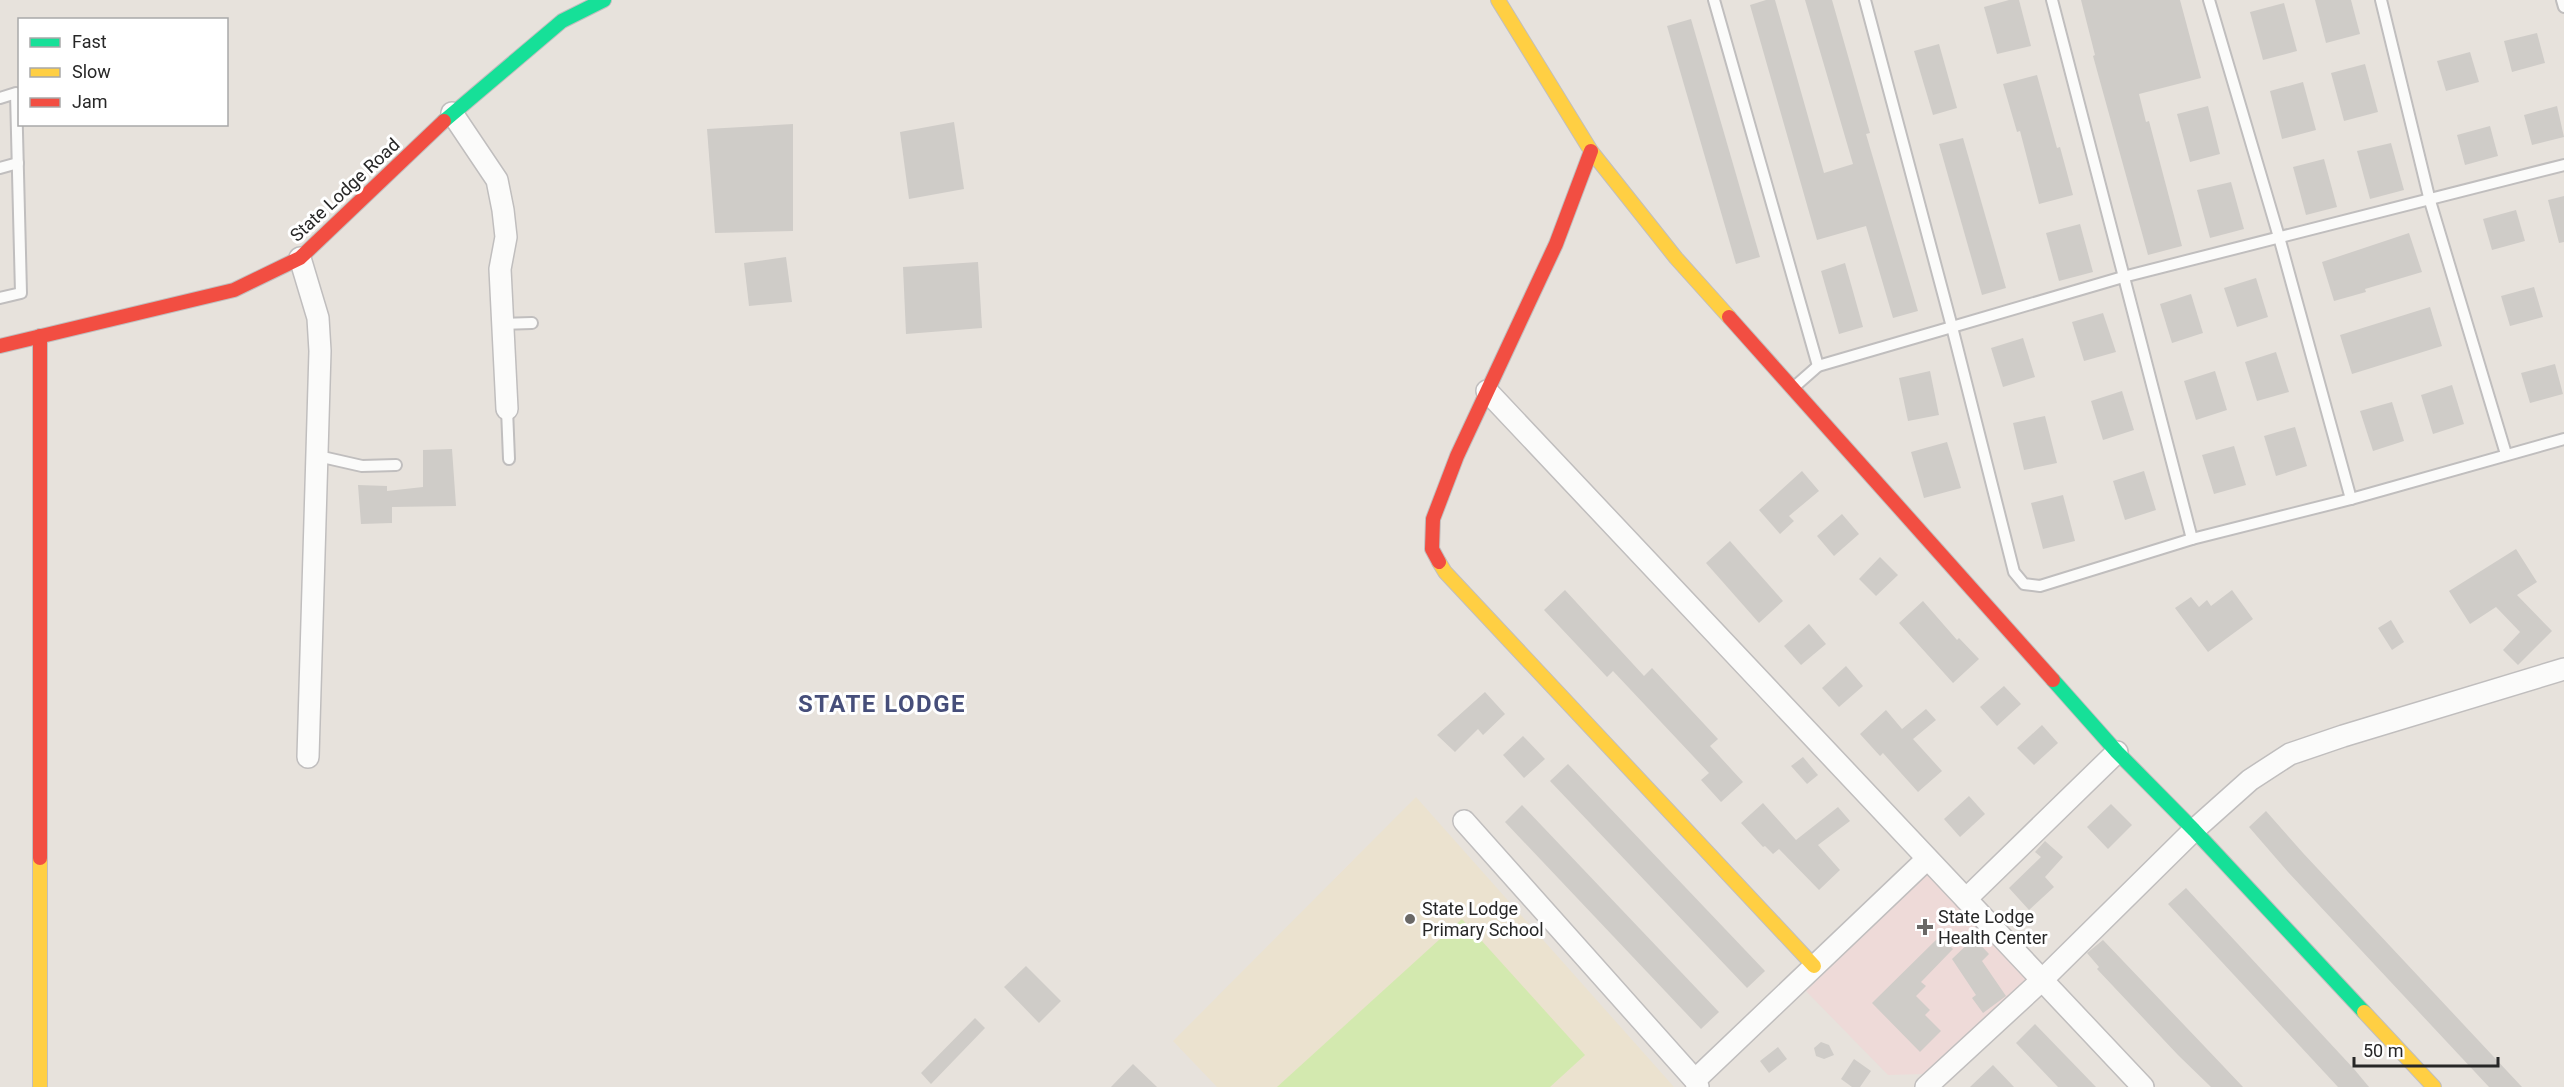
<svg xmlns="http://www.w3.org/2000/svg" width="2564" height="1087" viewBox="0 0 2564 1087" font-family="Roboto,sans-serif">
  <rect width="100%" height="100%" fill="#e7e2dc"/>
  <path fill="#ebe2cf" d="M1416,797l258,290h-457l-44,-46z"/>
  <path fill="#eedad8" d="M1927,874l100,106 -101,94 -38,1 -82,-84z"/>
  <path fill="#d3e9af" d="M1462,919l123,136 -35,32h-273z"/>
  <g fill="#cfccc8">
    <path d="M1766,0h9l49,173 29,-9 -48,-164h27l38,133 -4,1 52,177 -25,7 -27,-92 -49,14 -67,-235z"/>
    <path d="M2009,0h10l12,46 -34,8 -13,-47z"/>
    <path d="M2081,0h99l21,78 -62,16 7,28 3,-1 33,125 -34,9 -55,-199 2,-1z"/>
    <path d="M2315,0h36l9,34 -34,9z"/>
    <path d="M2284,3l13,48 -34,9 -13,-48z"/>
    <path d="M1691,19l69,238 -24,7 -69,-238z"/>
    <path d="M2537,33l8,30 -33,9 -8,-31z"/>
    <path d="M1939,44l18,64 -24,7 -19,-64z"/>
    <path d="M2470,52l9,30 -33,9 -9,-30z"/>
    <path d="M2365,64l13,48 -34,9 -13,-48z"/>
    <path d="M2037,75l20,73 3,-1 13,48 -34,9 -19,-73 -3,1 -14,-48z"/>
    <path d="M2303,82l13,48 -34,9 -12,-48z"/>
    <path d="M2208,106l12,48 -30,8 -13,-48z"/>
    <path d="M2557,106l7,31 -32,8 -8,-30z"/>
    <path d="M954,122l10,67 -55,10 -9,-67z"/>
    <path d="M793,124v107l-78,2 -8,-104z"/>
    <path d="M2490,126l8,30 -33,9 -8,-30z"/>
    <path d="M1963,138l43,150 -24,7 -43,-151z"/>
    <path d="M2391,143l13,47 -34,9 -13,-48z"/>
    <path d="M2324,159l13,48 -31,8 -13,-48z"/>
    <path d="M2231,182l13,47 -34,9 -13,-48z"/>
    <path d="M2564,196v46l-5,1 -11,-43z"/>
    <path d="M2516,210l9,31 -33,9 -9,-31z"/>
    <path d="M2080,224l13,48 -34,9 -13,-48z"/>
    <path d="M2409,233l13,39 -57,17 1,3 -32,9 -12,-39z"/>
    <path d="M786,257l6,45 -43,4 -5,-43z"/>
    <path d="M978,262l4,66 -76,6 -3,-67z"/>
    <path d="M1845,263l18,64 -24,7 -18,-63z"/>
    <path d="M2256,278l12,39 -31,10 -13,-39z"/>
    <path d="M2534,287l9,30 -33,9 -9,-30z"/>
    <path d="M2191,294l12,39 -31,10 -12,-39z"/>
    <path d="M2430,307l12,39 -90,28 -12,-39z"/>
    <path d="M2103,313l13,39 -32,9 -12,-39z"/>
    <path d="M2023,338l12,39 -32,10 -12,-39z"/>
    <path d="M2276,352l13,40 -32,9 -12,-39z"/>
    <path d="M2555,364l8,30 -33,9 -9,-30z"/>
    <path d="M1930,371l9,44 -31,6 -9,-43z"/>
    <path d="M2215,371l12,39 -31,10 -12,-39z"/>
    <path d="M2452,385l12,39 -31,10 -12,-39z"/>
    <path d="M2122,391l12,39 -31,10 -12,-39z"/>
    <path d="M2392,402l12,39 -31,10 -13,-40z"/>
    <path d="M2045,416l12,47 -33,7 -11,-47z"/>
    <path d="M2295,427l12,39 -31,10 -12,-40z"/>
    <path d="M1947,442l14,46 -37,10 -13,-46z"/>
    <path d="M2234,446l12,39 -32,9 -12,-39z"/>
    <path d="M452,449l4,57 -64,1v16l-31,1 -3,-39 29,1v5l36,-4v-37z"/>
    <path d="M1802,471l17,20 -30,25 5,5 -14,13 -21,-24z"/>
    <path d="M2144,471l12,39 -31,10 -12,-39z"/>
    <path d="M2063,495l12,46 -32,8 -12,-46z"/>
    <path d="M1842,514l17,20 -25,22 -17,-20z"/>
    <path d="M1730,541l53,60 -24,22 -53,-60z"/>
    <path d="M2516,549l21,33 -20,13 35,36 -34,34 -15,-15 17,-18 -24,-25 -26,17 -21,-33z"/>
    <path d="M1880,557l18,18 -22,21 -17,-17z"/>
    <path d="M1565,590l79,86 8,-8 66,71 -8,7 33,36 -22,20 -20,-22 8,-7 -96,-102 -6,6 -63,-67z"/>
    <path d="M2232,590l21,29 -45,33 -33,-44 16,-11 8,10 8,-7 4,6z"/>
    <path d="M1923,601l34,39 2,-2 20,21 -26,24 -54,-60z"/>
    <path d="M2391,620l13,22 -12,8 -14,-22z"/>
    <path d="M1809,624l17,20 -25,21 -17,-19z"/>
    <path d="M1846,666l17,20 -24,21 -17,-19z"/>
    <path d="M2004,686l17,18 -24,22 -17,-19z"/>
    <path d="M1485,692l20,22 -22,21 -5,-6 -23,23 -18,-17z"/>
    <path d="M1926,709l10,11 -23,19 29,32 -24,21 -35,-39 -3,3 -20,-22 26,-24 16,19z"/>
    <path d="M2042,725l16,18 -24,22 -17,-17z"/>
    <path d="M1523,736l22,23 -21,19 -21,-23z"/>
    <path d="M1803,757l15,18 -11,9 -16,-18z"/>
    <path d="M1568,764l197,207 -18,17 -197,-207z"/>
    <path d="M1969,796l16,18 -25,23 -16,-18z"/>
    <path d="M1763,803l33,37 42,-33 12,14 -32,24 22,25 -21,20 -40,-41 -6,5 -8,-8 -2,1 -22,-24z"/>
    <path d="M2111,804l21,21 -24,24 -21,-22z"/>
    <path d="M1522,805l197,207 -18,17 -196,-207z"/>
    <path d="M2266,811l37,42 219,234h-33l-201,-215 -39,-45z"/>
    <path d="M2045,841l18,16 -18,20 9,10 -25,23 -20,-22 32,-31 -6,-5z"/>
    <path d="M2186,888l168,181 15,18h-31l-170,-183z"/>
    <path d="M1940,936l13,13 -32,33 5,4 -10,10 14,14 -5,5 16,16 -21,21 -48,-49z"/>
    <path d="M1974,938l15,16 -7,7 24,35 -23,17 -11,-15 4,-3 -24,-36z"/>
    <path d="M2103,940l103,108 37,39h-32l-33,-32 -81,-86 2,-2 -12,-14z"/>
    <path d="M1026,966l35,35 -22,22 -35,-36z"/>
    <path d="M975,1018l10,10 -54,56 -10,-11z"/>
    <path d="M2035,1024l61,63h-38l-42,-44z"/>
    <path d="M1821,1042l8,3 5,10 -10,4 -8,-3 -2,-8z"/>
    <path d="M1778,1047l9,12 -18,14 -9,-12z"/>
    <path d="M1854,1059l17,12 -11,16h-8l-11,-8z"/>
    <path d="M1133,1064l24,23h-46z"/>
    <path d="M1993,1065l21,22h-44z"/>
  </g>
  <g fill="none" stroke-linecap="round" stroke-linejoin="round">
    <g stroke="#c0bebe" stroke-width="14">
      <g id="lane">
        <path d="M1714,0l104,366"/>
        <path d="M1865,0l87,327 62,245 10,12 16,2 152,-47 159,-40 213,-60"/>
        <path d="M2052,0l140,539"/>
        <path d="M2209,0l70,237 72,262"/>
        <path d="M2381,0l49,201 76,253"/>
        <path d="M2562,0l2,7"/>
        <path d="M0,98l16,-5 5,200 -21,5"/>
        <path d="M0,168l18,-5"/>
        <path d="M503,324l29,-1"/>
        <path d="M1793,388l25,-22 134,-39 171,-50 441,-112"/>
        <path d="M507,409l2,50"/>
        <path d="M318,456l44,10 34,-1"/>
      </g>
    </g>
    <g stroke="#c0bebe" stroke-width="24">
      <g id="street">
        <path d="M452,113l45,67 6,30 3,27 -6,32 7,140"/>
        <path d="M300,258l18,60 2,33 -12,406"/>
        <path d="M1487,391l656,696"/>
        <path d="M1464,821l231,259 3,7"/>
        <path d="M1966,899l151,-147"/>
        <path d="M1695,1080l232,-221"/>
        <path d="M1926,1087l116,-107 152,-150 56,-50 40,-26 53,-18 221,-67"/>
      </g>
    </g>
    <g stroke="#c0bebe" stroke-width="16">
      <g id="fast">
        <path d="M444,121l118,-100 42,-21"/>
        <path d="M2053,680l64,72 77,78 170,182"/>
      </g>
    </g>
    <g stroke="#c0bebe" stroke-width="16">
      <g id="slow">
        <path d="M1498,0l93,151 85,107 53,59"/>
        <path d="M1439,562l6,10 369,394"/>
        <path d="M40,858v229"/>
        <path d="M2364,1012l70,75"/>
      </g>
    </g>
    <g stroke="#c0bebe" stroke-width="16">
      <g id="jam">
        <path d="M1729,317l324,363"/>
        <path d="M40,336v522"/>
        <path d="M0,346l234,-56 66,-32 144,-137"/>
        <path d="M1439,562l-7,-13 1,-30 24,-63 99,-212 35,-93"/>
      </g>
    </g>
    <use href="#lane" stroke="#fbfbfa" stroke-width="10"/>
    <use href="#street" stroke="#fbfbfa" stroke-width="21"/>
    <use href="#fast" stroke="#16e098" stroke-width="14"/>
    <use href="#slow" stroke="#ffcf43" stroke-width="14"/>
    <use href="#jam" stroke="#f24e42" stroke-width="14"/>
  </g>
  <g fill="#6a6866" stroke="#fff" stroke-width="2">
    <circle cx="1410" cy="919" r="6"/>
    <path d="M1922 918h6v6h6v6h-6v6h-6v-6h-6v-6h6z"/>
  </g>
  <g text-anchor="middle" stroke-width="6" stroke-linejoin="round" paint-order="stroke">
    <g font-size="18" fill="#272727" stroke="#fff">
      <text transform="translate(345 190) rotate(-43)" y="6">State Lodge Road</text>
    </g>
    <g font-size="18" fill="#272727" stroke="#fff" text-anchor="start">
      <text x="1422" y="915">State Lodge<tspan x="1422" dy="21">Primary School</tspan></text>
      <text x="1938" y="923">State Lodge<tspan x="1938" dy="21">Health Center</tspan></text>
    </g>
    <g font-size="24" font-weight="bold" letter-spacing="1.5" fill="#464e7a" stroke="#fff">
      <text x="882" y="712">STATE LODGE</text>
    </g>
  </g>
  <rect x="18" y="18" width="210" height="108" fill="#ffffff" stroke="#a9a9a9" stroke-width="1.5"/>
  <rect x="30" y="38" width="30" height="9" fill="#16e098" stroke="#a9a9a9" stroke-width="1.5"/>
  <text x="72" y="48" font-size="18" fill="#272727">Fast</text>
  <rect x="30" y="68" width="30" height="9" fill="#ffcf43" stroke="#a9a9a9" stroke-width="1.5"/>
  <text x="72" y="78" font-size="18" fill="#272727">Slow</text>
  <rect x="30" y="98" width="30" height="9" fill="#f24e42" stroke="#a9a9a9" stroke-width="1.5"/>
  <text x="72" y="108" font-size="18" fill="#272727">Jam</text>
  <path d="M2354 1057v9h144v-9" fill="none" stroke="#272727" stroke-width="3"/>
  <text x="2363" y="1057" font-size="18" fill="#272727" stroke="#ffffff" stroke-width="4.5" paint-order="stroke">50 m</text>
</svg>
